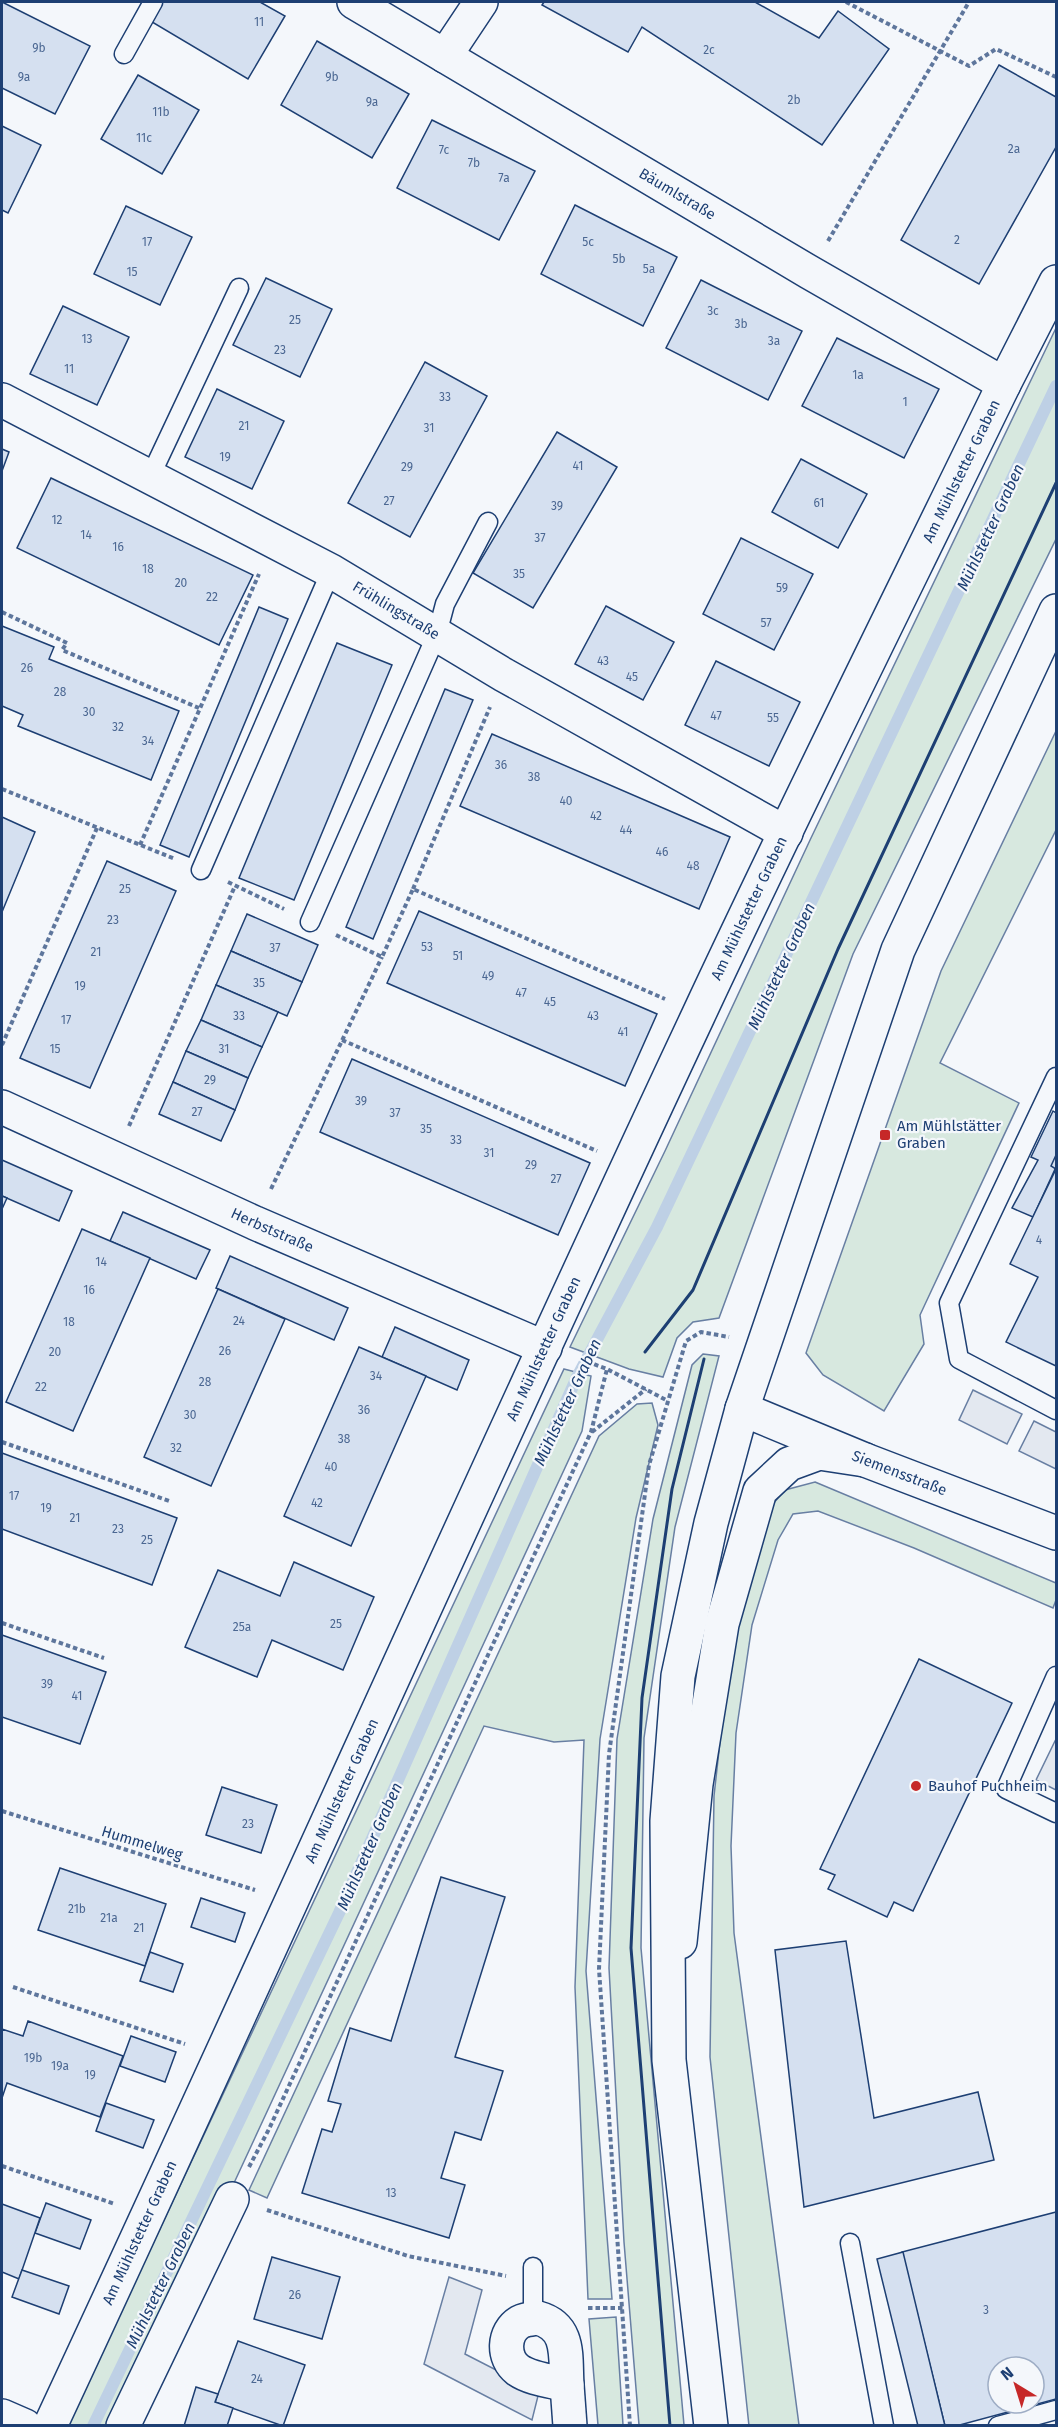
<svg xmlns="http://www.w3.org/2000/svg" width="1058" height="2427" viewBox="0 0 1058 2427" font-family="'Fira Sans',sans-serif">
  <rect width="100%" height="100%" fill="#f4f7fb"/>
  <g fill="#d7e8df" stroke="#687fa3" stroke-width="1.5">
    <path d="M1056,328v211l-203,415 -134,364 -26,4 -16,16 -14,39 -34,-8 -59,-22 95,-196 146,-313z"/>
    <path d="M1056,731v99l-116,233 79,40 -99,212 4,29 -40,67 -61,-36 -17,-22 135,-382z"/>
    <path d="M703,1354l16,2 -44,171 -31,211 -3,210 43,477h-45l-15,-183 -15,-274 8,-229 36,-220 39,-154z"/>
    <path d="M564,1369l27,7 -9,55 -348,752 -119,242 -48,1z"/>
    <path d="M652,1403l6,22 -22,93 -36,221 -14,232 26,328h-24l-13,-312 9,-247 -30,2 -70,-16 -217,472 -18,-8 350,-754 38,-32z"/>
    <path d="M815,1482l241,101v17l-3,8 -139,-60 -96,-37 -25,3 -15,26 -26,85 -16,108 -5,113 3,87 65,492 -50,1 -39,-369 4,-261 14,-127 37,-156 20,-23z"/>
    <path d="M616,2317l7,108h-25l-9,-106z"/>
  </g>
  <g fill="#e3e8f0" stroke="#687fa3" stroke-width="1.5">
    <path d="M973,1390l49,24 -15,30 -48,-24z"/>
    <path d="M1034,1421l22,11v37l-37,-18z"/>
    <path d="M1055,1741l1,1v48l-20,-10z"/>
    <path d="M449,2277l33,13 -17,64 74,38 -7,28 -108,-56z"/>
  </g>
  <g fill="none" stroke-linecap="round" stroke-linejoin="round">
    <path stroke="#bed0e5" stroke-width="12" d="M93,2426l246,-513 238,-536 80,-150 399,-841"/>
  </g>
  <g fill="#d5e0f0" stroke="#1d3f73" stroke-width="1.5" fill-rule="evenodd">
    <path d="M2,2l88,44 -35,68 -53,-26z"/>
    <path d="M157,2h103l25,14 -37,63 -101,-60z"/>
    <path d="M544,2h211l64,36 19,-27 51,38 -67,96 -180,-118 -14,25 -86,-47z"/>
    <path d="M317,41l92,53 -37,64 -91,-53z"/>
    <path d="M999,65l57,32v50l-77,137 -78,-44z"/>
    <path d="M138,75l61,35 -37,64 -61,-35z"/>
    <path d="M432,120l103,51 -36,69 -102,-52z"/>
    <path d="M2,126l39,19 -33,68 -6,-3z"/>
    <path d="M575,205l102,52 -34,69 -102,-52z"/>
    <path d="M126,206l66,31 -32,68 -66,-31z"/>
    <path d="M266,278l66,31 -32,68 -67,-32z"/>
    <path d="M701,280l101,51 -34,69 -102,-52z"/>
    <path d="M63,306l66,31 -32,68 -67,-31z"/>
    <path d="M837,338l102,51 -35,69 -102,-52z"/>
    <path d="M425,362l62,34 -77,141 -62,-34z"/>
    <path d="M217,389l67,32 -32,68 -67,-32z"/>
    <path d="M557,432l60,35 -84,141 -60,-35z"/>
    <path d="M2,449l7,3 -7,19z"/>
    <path d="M801,459l66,35 -29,54 -66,-36z"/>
    <path d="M51,478l202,97 -34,70 -202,-97z"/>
    <path d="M741,538l72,36 -39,76 -71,-36z"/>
    <path d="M606,606l68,36 -31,58 -68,-36z"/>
    <path d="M259,607l29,12 -99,238 -29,-12z"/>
    <path d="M2,626l52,21 -5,12 130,52 -28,69 -133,-54 5,-11 -21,-9z"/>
    <path d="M337,643l55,22 -98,235 -55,-22z"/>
    <path d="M716,661l84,41 -31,64 -84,-41z"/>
    <path d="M445,689l28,11 -100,239 -27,-12z"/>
    <path d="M492,734l238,103 -31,72 -239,-103z"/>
    <path d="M2,817l33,15 -33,80z"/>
    <path d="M107,861l69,30 -86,197 -70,-30z"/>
    <path d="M419,911l238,103 -32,72 -238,-103z"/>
    <path d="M247,914l71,31 -16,37 -71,-31z"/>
    <path d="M231,951l71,31 -15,34 -71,-31z"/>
    <path d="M216,985l62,27 -16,35 -61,-27z"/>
    <path d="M201,1020l61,27 -14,31 -62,-27z"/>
    <path d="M186,1051l62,27 -13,32 -62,-28z"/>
    <path d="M352,1059l238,104 -32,72 -238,-103z"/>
    <path d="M173,1082l62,28 -14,31 -62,-27z"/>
    <path d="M1053,1111l3,2v54l-23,50 -21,-9 26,-48 -7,-3z"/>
    <path d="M1056,1155v211l-50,-24 32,-65 -28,-13 46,-95 -5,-3z"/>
    <path d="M2,1160l70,31 -13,30 -57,-25z"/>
    <path d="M2,1196l5,2 -5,11z"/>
    <path d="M123,1212l87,38 -14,29 -86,-38z"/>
    <path d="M82,1229l68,29 -77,173 -67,-29z"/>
    <path d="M230,1256l118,52 -14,32 -118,-52z"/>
    <path d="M218,1289l67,30 -74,167 -67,-29z"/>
    <path d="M395,1327l74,33 -12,30 -75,-33z"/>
    <path d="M359,1347l67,29 -75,170 -67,-30z"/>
    <path d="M2,1453l175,65 -25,67 -150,-56z"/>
    <path d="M294,1562l80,35 -31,73 -71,-30 -15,37 -72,-30 33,-77 62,26z"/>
    <path d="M2,1635l104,37 -26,72 -78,-27z"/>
    <path d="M919,1659l93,44 -99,208 -19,-9 -7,15 -59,-28 7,-14 -15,-6z"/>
    <path d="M222,1787l55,18 -16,48 -55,-18z"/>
    <path d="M60,1868l106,36 -21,62 -107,-36z"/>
    <path d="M441,1877l64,20 -50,160 48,14 -22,69 -26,-8 -14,46 24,7 -16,53 -147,-45 20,-64 10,3 9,-28 -13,-3 22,-73 41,13z"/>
    <path d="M201,1898l44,15 -10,29 -44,-15z"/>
    <path d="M846,1941l28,177 104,-26 16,68 -190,47 -29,-257z"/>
    <path d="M150,1952l33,12 -10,28 -33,-11z"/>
    <path d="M28,2021l95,35 -23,61 -93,-34 -5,15v-69l21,7z"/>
    <path d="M131,2036l45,16 -11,30 -45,-16z"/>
    <path d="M106,2103l48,17 -11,28 -47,-17z"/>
    <path d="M46,2203l45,17 -11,29 -45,-16z"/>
    <path d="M2,2204l38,14 -21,61 -17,-7z"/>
    <path d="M1056,2212v187l-100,27h-11l-43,-174zM998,2367h36v36h-36z"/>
    <path d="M903,2252l42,174h-27l-41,-167z"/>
    <path d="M272,2257l68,20 -18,62 -68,-20z"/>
    <path d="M22,2270l47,16 -10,28 -47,-17z"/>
    <path d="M238,2341l67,24 -22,61 -68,-24z"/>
    <path d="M196,2387l22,7 -3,8 18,6 -6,18h-43z"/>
  </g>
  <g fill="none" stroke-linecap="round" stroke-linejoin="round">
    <g stroke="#1d3f73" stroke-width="21">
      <g id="service">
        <path d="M124,54l29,-52"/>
        <path d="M150,477l89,-189"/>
        <path d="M201,870l130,-299"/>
        <path d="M310,922l127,-288 8,-30 43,-82"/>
        <path d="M1056,1077l-107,226 10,56 97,51"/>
        <path d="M1056,1676l-50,113 50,24"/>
        <path d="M850,2243l34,183"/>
        <path d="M533,2267v51"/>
        <path d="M998,2426l58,-16"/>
      </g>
    </g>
    <g stroke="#1d3f73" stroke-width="36">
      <g id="minor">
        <path id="s1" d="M354,2l455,270 195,112"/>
        <path d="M445,56l36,-54"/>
        <path id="s2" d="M2,400l329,171 173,104 282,158"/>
        <path id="s3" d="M2,1107l253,116 290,125"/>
        <path id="s4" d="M742,1409l123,51 191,73"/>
        <path d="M680,1942l16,-158 26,-160 38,-133 29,-27 30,-11 46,7"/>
        <path d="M538,2318c33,9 27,39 29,67 -15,-4 -36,-6 -49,-15 -16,-12 -15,-38 2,-48 6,-3 12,-3 18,-4z"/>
        <path d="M567,2385l3,41"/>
        <path d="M2,2416l23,10"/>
        <path id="s5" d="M50,2426c219,-469 428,-942 648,-1410 99,-212 204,-422 306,-632l52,-102"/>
        <path d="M123,2426l109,-227"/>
      </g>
    </g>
    <g stroke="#1d3f73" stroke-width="36">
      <path id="tertiary" d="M711,2426l-42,-366 -2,-239 11,-145 33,-153 31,-114 156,-459 158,-339"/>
    </g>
    <g stroke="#5e769c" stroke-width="4" stroke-dasharray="4.5 3" stroke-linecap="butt">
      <path d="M846,2l123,64 27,-17 60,28"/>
      <path d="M828,241l141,-239"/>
      <path d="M2,612l65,31 -5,7 137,58"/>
      <path d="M2,789l173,70"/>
      <path d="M140,845l119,-271"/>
      <path d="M228,882l56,27"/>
      <path d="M413,889l77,-182"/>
      <path d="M336,935l46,22 31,-68 252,110"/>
      <path d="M342,1040l255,111"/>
      <path d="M2,1045l95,-217"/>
      <path d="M129,1126l106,-240"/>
      <path d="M271,1189l111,-232"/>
      <path d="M580,1359l27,10 61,32"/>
      <path d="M592,1432l54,-43"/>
      <path d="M2,1442l167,59"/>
      <path d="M2,1623l102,35"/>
      <path d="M2,1811l253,79"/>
      <path d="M13,1987l172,57"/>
      <path d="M2,2166l113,38"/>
      <path d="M249,2167l20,-38 322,-697 16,-63"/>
      <path d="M267,2210l141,46 98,20"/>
      <path d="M588,2308h35"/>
      <path d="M630,2426l-31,-457 10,-215 40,-289 37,-124 15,-9 28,5"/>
    </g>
    <use href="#service" stroke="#f4f7fb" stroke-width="18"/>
    <use href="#minor" stroke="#f4f7fb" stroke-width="33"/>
    <use href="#tertiary" stroke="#f4f7fb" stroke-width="33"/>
    <g stroke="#1d3f73" stroke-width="3">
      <path d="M645,1352l48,-62 145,-341 218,-466"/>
      <path d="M670,2426l-39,-478 11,-250 30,-209 32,-130"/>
    </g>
  </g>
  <g fill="#c62828" stroke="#f4f7fb" stroke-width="2">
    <rect x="879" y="1129" width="12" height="12" rx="3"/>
    <circle cx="916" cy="1786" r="6"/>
  </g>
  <g text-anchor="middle" stroke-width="4.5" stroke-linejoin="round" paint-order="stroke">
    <g font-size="12" fill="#4b6792">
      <text x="259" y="26">11</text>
      <text x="39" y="52">9b</text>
      <text x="709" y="54">2c</text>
      <text x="24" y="81">9a</text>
      <text x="332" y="81">9b</text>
      <text x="794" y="104">2b</text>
      <text x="372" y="106">9a</text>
      <text x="161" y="116">11b</text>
      <text x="144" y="142">11c</text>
      <text x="1014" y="153">2a</text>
      <text x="444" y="154">7c</text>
      <text x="474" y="167">7b</text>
      <text x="504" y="182">7a</text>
      <text x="957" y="244">2</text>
      <text x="147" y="246">17</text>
      <text x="588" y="246">5c</text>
      <text x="619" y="263">5b</text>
      <text x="649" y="273">5a</text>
      <text x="132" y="276">15</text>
      <text x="713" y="315">3c</text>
      <text x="295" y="324">25</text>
      <text x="741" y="328">3b</text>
      <text x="87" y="343">13</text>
      <text x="774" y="345">3a</text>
      <text x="280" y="354">23</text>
      <text x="69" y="373">11</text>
      <text x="858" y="379">1a</text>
      <text x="445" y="401">33</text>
      <text x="905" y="406">1</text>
      <text x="244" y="430">21</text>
      <text x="429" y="432">31</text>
      <text x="225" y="461">19</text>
      <text x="578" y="470">41</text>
      <text x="407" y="471">29</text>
      <text x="389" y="505">27</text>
      <text x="819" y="507">61</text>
      <text x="557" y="510">39</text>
      <text x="57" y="524">12</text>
      <text x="86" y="539">14</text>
      <text x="540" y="542">37</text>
      <text x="118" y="551">16</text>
      <text x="148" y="573">18</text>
      <text x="519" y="578">35</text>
      <text x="181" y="587">20</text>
      <text x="782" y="592">59</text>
      <text x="212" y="601">22</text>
      <text x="766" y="627">57</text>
      <text x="603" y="665">43</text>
      <text x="27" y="672">26</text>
      <text x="632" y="681">45</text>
      <text x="60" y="696">28</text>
      <text x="89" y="716">30</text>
      <text x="716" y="720">47</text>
      <text x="773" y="722">55</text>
      <text x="118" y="731">32</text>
      <text x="148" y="745">34</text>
      <text x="501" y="769">36</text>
      <text x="534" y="781">38</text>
      <text x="566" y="805">40</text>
      <text x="596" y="820">42</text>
      <text x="626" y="834">44</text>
      <text x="662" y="856">46</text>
      <text x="693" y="870">48</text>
      <text x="125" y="893">25</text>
      <text x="113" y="924">23</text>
      <text x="427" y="951">53</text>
      <text x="275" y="952">37</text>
      <text x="96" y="956">21</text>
      <text x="458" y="960">51</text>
      <text x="488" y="980">49</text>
      <text x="259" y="987">35</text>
      <text x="80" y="990">19</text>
      <text x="521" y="997">47</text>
      <text x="550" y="1006">45</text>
      <text x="239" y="1020">33</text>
      <text x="593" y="1020">43</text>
      <text x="66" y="1024">17</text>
      <text x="623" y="1036">41</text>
      <text x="55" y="1053">15</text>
      <text x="224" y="1053">31</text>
      <text x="210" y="1084">29</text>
      <text x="361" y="1105">39</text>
      <text x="197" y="1116">27</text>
      <text x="395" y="1117">37</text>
      <text x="426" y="1133">35</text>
      <text x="456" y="1144">33</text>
      <text x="489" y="1157">31</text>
      <text x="531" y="1169">29</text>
      <text x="556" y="1183">27</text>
      <text x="1039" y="1244">4</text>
      <text x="101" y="1266">14</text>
      <text x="89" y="1294">16</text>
      <text x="239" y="1325">24</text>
      <text x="69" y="1326">18</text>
      <text x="225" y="1355">26</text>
      <text x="55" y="1356">20</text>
      <text x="376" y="1380">34</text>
      <text x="205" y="1386">28</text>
      <text x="41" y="1391">22</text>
      <text x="364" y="1414">36</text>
      <text x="190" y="1419">30</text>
      <text x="344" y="1443">38</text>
      <text x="176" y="1452">32</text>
      <text x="331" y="1471">40</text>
      <text x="14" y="1500">17</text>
      <text x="317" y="1507">42</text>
      <text x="46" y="1512">19</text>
      <text x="75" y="1522">21</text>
      <text x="118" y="1533">23</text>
      <text x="147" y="1544">25</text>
      <text x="336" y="1628">25</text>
      <text x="242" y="1631">25a</text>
      <text x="47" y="1688">39</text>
      <text x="77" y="1700">41</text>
      <text x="248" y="1828">23</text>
      <text x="77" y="1913">21b</text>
      <text x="109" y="1922">21a</text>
      <text x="139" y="1932">21</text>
      <text x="33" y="2062">19b</text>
      <text x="60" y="2070">19a</text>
      <text x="90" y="2079">19</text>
      <text x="391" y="2197">13</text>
      <text x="295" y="2299">26</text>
      <text x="986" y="2314">3</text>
      <text x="257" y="2383">24</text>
    </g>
    <g font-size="15" fill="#1d3f73" stroke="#f4f7fb">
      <text dy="5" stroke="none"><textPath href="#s1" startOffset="376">Bäumlstraße</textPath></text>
      <text dy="5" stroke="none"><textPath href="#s5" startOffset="2157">Am Mühlstetter Graben</textPath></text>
      <text dy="5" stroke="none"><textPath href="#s2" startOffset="447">Frühlingstraße</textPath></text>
      <text dy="5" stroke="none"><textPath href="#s5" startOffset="1671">Am Mühlstetter Graben</textPath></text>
      <text dy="5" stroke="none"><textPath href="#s3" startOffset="297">Herbststraße</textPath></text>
      <text dy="5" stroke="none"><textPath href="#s5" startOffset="1185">Am Mühlstetter Graben</textPath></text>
      <text dy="5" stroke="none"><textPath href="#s4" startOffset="170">Siemensstraße</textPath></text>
      <text dy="5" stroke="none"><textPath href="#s5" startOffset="699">Am Mühlstetter Graben</textPath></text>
      <text transform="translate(142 1843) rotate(17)" y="5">Hummelweg</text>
      <text dy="5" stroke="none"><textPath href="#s5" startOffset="213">Am Mühlstetter Graben</textPath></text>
    </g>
    <g font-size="15" fill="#1d3f73" stroke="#f4f7fb" text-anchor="start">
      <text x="897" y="1131">Am Mühlstätter<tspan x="897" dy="17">Graben</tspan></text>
      <text x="928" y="1791">Bauhof Puchheim</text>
    </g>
    <g font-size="16" font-style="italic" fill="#1d3f73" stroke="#f4f7fb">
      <text transform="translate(990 527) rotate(-65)" y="6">Mühlstetter Graben</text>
      <text transform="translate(781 966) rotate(-65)" y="6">Mühlstetter Graben</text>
      <text transform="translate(567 1402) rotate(-65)" y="6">Mühlstetter Graben</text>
      <text transform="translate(369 1846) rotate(-66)" y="6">Mühlstetter Graben</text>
      <text transform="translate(160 2285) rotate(-64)" y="6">Mühlstetter Graben</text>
    </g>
  </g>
  <rect width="1058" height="2427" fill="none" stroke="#1d3f73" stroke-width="6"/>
  <g transform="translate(1016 2385) rotate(322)"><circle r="28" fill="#f4f7fb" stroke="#9eadc5" stroke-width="1.5"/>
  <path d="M0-4.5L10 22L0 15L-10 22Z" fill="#c62828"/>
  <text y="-9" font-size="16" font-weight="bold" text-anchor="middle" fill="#1d3f73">N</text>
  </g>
</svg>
